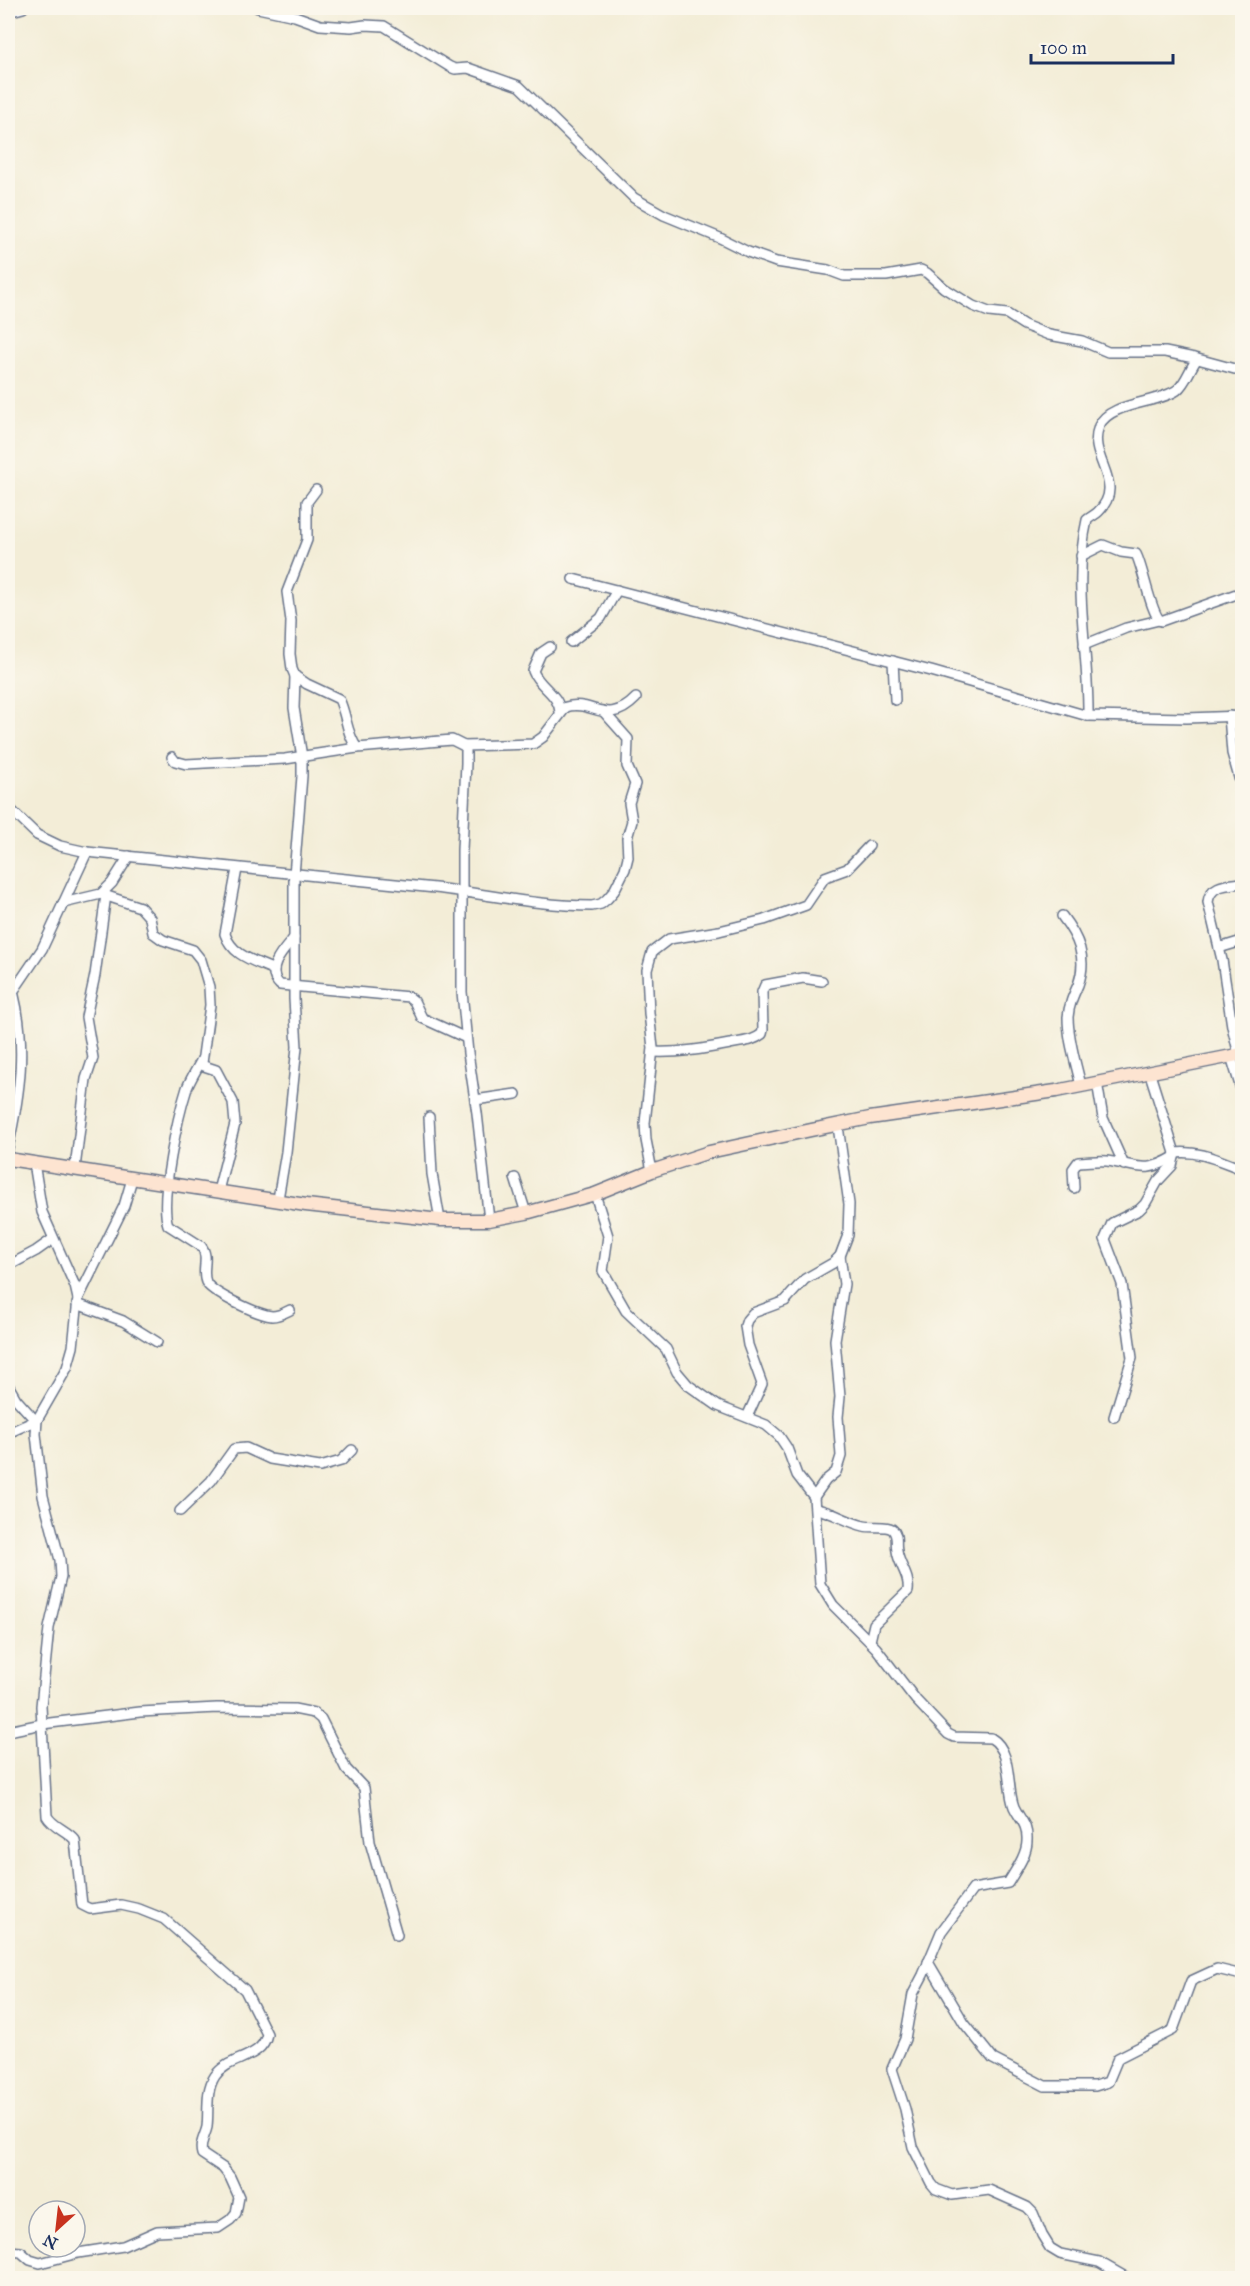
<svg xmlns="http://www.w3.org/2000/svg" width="1250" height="2286" viewBox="0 0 1250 2286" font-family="'IM FELL Great Primer',serif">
  <rect width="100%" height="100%" fill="#fbf7ec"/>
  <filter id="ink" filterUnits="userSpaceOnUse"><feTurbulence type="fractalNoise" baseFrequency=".0167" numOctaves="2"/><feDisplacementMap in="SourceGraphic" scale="12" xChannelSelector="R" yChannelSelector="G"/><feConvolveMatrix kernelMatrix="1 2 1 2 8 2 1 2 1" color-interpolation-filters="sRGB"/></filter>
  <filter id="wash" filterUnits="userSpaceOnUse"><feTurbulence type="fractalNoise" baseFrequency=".008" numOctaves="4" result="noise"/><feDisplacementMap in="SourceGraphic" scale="24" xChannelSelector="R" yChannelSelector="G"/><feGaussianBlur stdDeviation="1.35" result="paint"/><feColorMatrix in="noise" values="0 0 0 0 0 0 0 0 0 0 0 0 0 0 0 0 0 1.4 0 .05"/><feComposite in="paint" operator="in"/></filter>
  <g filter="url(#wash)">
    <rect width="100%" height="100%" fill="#f3edd7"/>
  </g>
  <g filter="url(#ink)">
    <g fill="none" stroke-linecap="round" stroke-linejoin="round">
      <g stroke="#677288" stroke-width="12">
        <g id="street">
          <path d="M258,8l37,8 25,9 31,2 14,-2 19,1 66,41 5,2 13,-1 51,18 115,112 30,17 56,23 28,14 28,10 52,8 16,6h42l35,-6 6,3 17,15 29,18 16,6 18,2 17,11 25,10 33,6 26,11h57l29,6 48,13"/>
          <path d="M8,12l15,-4"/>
          <path d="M316,490l-9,12v38l-20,52 4,29 -1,33 2,15 3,7 12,8 32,15c8,17 7,34 18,49"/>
          <path d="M1081,556l22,-11 18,7 15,2c7,13 15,61 25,67l81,-29"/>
          <path d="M573,579l358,92 157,45 99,2 55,-2"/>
          <path d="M571,642l30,-24 16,-28"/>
          <path d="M1084,645l42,-17 33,-8"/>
          <path d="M550,647l-9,6 -8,18c6,16 26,23 27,41"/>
          <path d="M893,661l2,39"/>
          <path d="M1088,716c1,-65 -16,-132 -1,-196 3,-3 8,-5 11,-8 30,-29 -12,-54 1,-86 10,-24 58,-22 78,-36 9,-7 13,-22 20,-31"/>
          <path d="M1229,716l3,37 10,35"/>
          <path d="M464,746l69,-2 10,-7 23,-30c26,-8 41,21 70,-9"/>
          <path d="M172,757l3,4 11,3 99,-5 72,-11 95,-8 12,6 2,3v14l-4,87v142l6,61 9,60 12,107"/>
          <path d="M8,807l29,28 23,11 27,6c116,13 232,24 348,36 52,6 104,18 157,18l9,-2 6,-5 7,-8 11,-22 3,-12 -1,-19 5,-17 -3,-18 6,-19 -8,-18 1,-27 -25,-28"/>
          <path d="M237,869l-12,65c7,22 30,27 49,36"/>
          <path d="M101,894l39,13 10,11 3,15 3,2 7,5 30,10 8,10 8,27 1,18 -8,58 2,3 12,4 17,32 2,22 -17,67"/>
          <path d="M63,903l38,-9 11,-11 17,-27"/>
          <path d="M1062,916c16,21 26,42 16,69 -5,11 -9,20 -10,32 0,23 8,46 13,69"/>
          <path d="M294,938c-11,13 -30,32 -14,47l129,12 5,4 8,17 44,20"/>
          <path d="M1219,948l23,-7"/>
          <path d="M8,999l34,-50 45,-97"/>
          <path d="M653,1052c27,1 51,-3 77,-8 12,-3 22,-2 32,-10l1,-4 -1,-38 3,-7 38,-7 19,3"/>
          <path d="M1239,1055l-7,-29 -10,-66 -14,-58c2,-18 20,-17 34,-19"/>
          <path d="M1231,1056l11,36"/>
          <path d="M202,1059c-5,10 -11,19 -15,29 -9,28 -28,112 -19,137l33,21c9,11 0,24 5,36 5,11 53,33 66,34 7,0 12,-3 18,-6"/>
          <path d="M1097,1082l6,36 21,47"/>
          <path d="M475,1100l41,-6"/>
          <path d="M429,1117l3,57 8,46"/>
          <path d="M8,1148c12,-55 19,-102 5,-157"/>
          <path d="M1175,1153c24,-3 45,8 67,16"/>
          <path d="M75,1168l11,-89 7,-21 -7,-41 9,-42 11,-80"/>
          <path d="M652,1171l-6,-31 -1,-17 8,-75 -4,-35 -2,-43 5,-18 17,-13 50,-8 45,-11 42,-15 19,-28 22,-8 22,-23"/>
          <path d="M515,1178l11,35"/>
          <path d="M1074,1188l-1,-19 5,-7c10,0 19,-2 29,-1 31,4 37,14 67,-4"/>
          <path d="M595,1194l13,42 -5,35 23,40 40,38 11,23 11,13 30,21 48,19 13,11 8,12 10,27 17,22 6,87 13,21 43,43 40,52 32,34 6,3 37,1c22,13 15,49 23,69 6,13 14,17 13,34 0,14 -12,30 -19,42l-35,6 -32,43 -18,43 -10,19 -8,45 -13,30 13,40 8,38 18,36 5,6 16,6 37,-5 38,17 6,6 9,22 8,13 10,6 39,8 28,16"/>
          <path d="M278,1199l8,-47 11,-105 -3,-48v-124l8,-99v-19l-8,-49 1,-32"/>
          <path d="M8,1266l28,-15 17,-12"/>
          <path d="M78,1299l46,-93 8,-27"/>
          <path d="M77,1304l46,17 34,21"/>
          <path d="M8,1385l8,14 19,21"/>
          <path d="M747,1417l15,-33 -14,-39 -3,-19 2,-6 6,-7 32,-12 20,-22 28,-16 7,-7 8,-21 1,-31 -11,-78"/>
          <path d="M1114,1417l18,-59 -10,-74 -17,-45 7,-16 27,-13 6,-6 13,-23 14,-15 3,-13 -25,-79"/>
          <path d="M8,1433l29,-13"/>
          <path d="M814,1497l12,-17 10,-8 5,-16 -3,-39 2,-20 -5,-57 9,-56 -4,-28"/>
          <path d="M816,1509c17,3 31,13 48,17 8,2 22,-1 28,3 7,6 3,14 5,22 2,15 13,24 11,40l-34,33 -4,17"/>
          <path d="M180,1511l31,-30 23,-32 12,-1 24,11 50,8 21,-6 11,-11"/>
          <path d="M8,1731l34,-7 98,-12 77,-4 77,1 20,4 7,6 25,50 18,19 6,54 27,93"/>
          <path d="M928,1962l36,61 29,36 52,27h50l13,-4 10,-24 55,-28 18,-49 26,-12 25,6"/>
          <path d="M8,2251l13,1 9,8 10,3 38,-10 45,-7 34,-15 61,-3 12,-8 6,-7 3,-16 -9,-20 -7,-9 -21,-14c-3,-10 3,-18 5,-27 2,-17 -2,-36 8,-51 13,-20 47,-16 52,-42l-22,-44 -81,-71 -25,-10 -18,-4 -31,4 -8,-4 -7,-65c-8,-10 -22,-13 -28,-24l-6,-110 8,-78 12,-51 -1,-17 -17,-64 -7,-62 1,-14 30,-52 6,-21 5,-48 -3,-13 -33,-74 -8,-49"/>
        </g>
      </g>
      <g stroke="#677288" stroke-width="15">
        <path id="secondary" d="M8,1159l298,46 134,15h49l37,-7 69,-19 57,-23 57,-19 102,-22 59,-12 186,-27 186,-37"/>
      </g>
      <use href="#street" stroke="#fff" stroke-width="9"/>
      <use href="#secondary" stroke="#fde4d1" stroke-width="12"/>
    </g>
  </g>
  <rect width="1250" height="2286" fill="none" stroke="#fbf7ec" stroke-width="30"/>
  <g transform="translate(57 2229) rotate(207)"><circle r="28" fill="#fbf7ec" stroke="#a1a7b3" stroke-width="1.5"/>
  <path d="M0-4.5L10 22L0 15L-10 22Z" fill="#c8321e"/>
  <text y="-9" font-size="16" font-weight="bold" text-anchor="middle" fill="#1b2f5e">N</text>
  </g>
  <path d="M1031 54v9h142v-9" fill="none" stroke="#1b2f5e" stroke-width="3"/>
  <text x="1040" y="54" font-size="18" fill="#1b2f5e" stroke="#fbf7ec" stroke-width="4.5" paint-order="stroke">100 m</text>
</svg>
